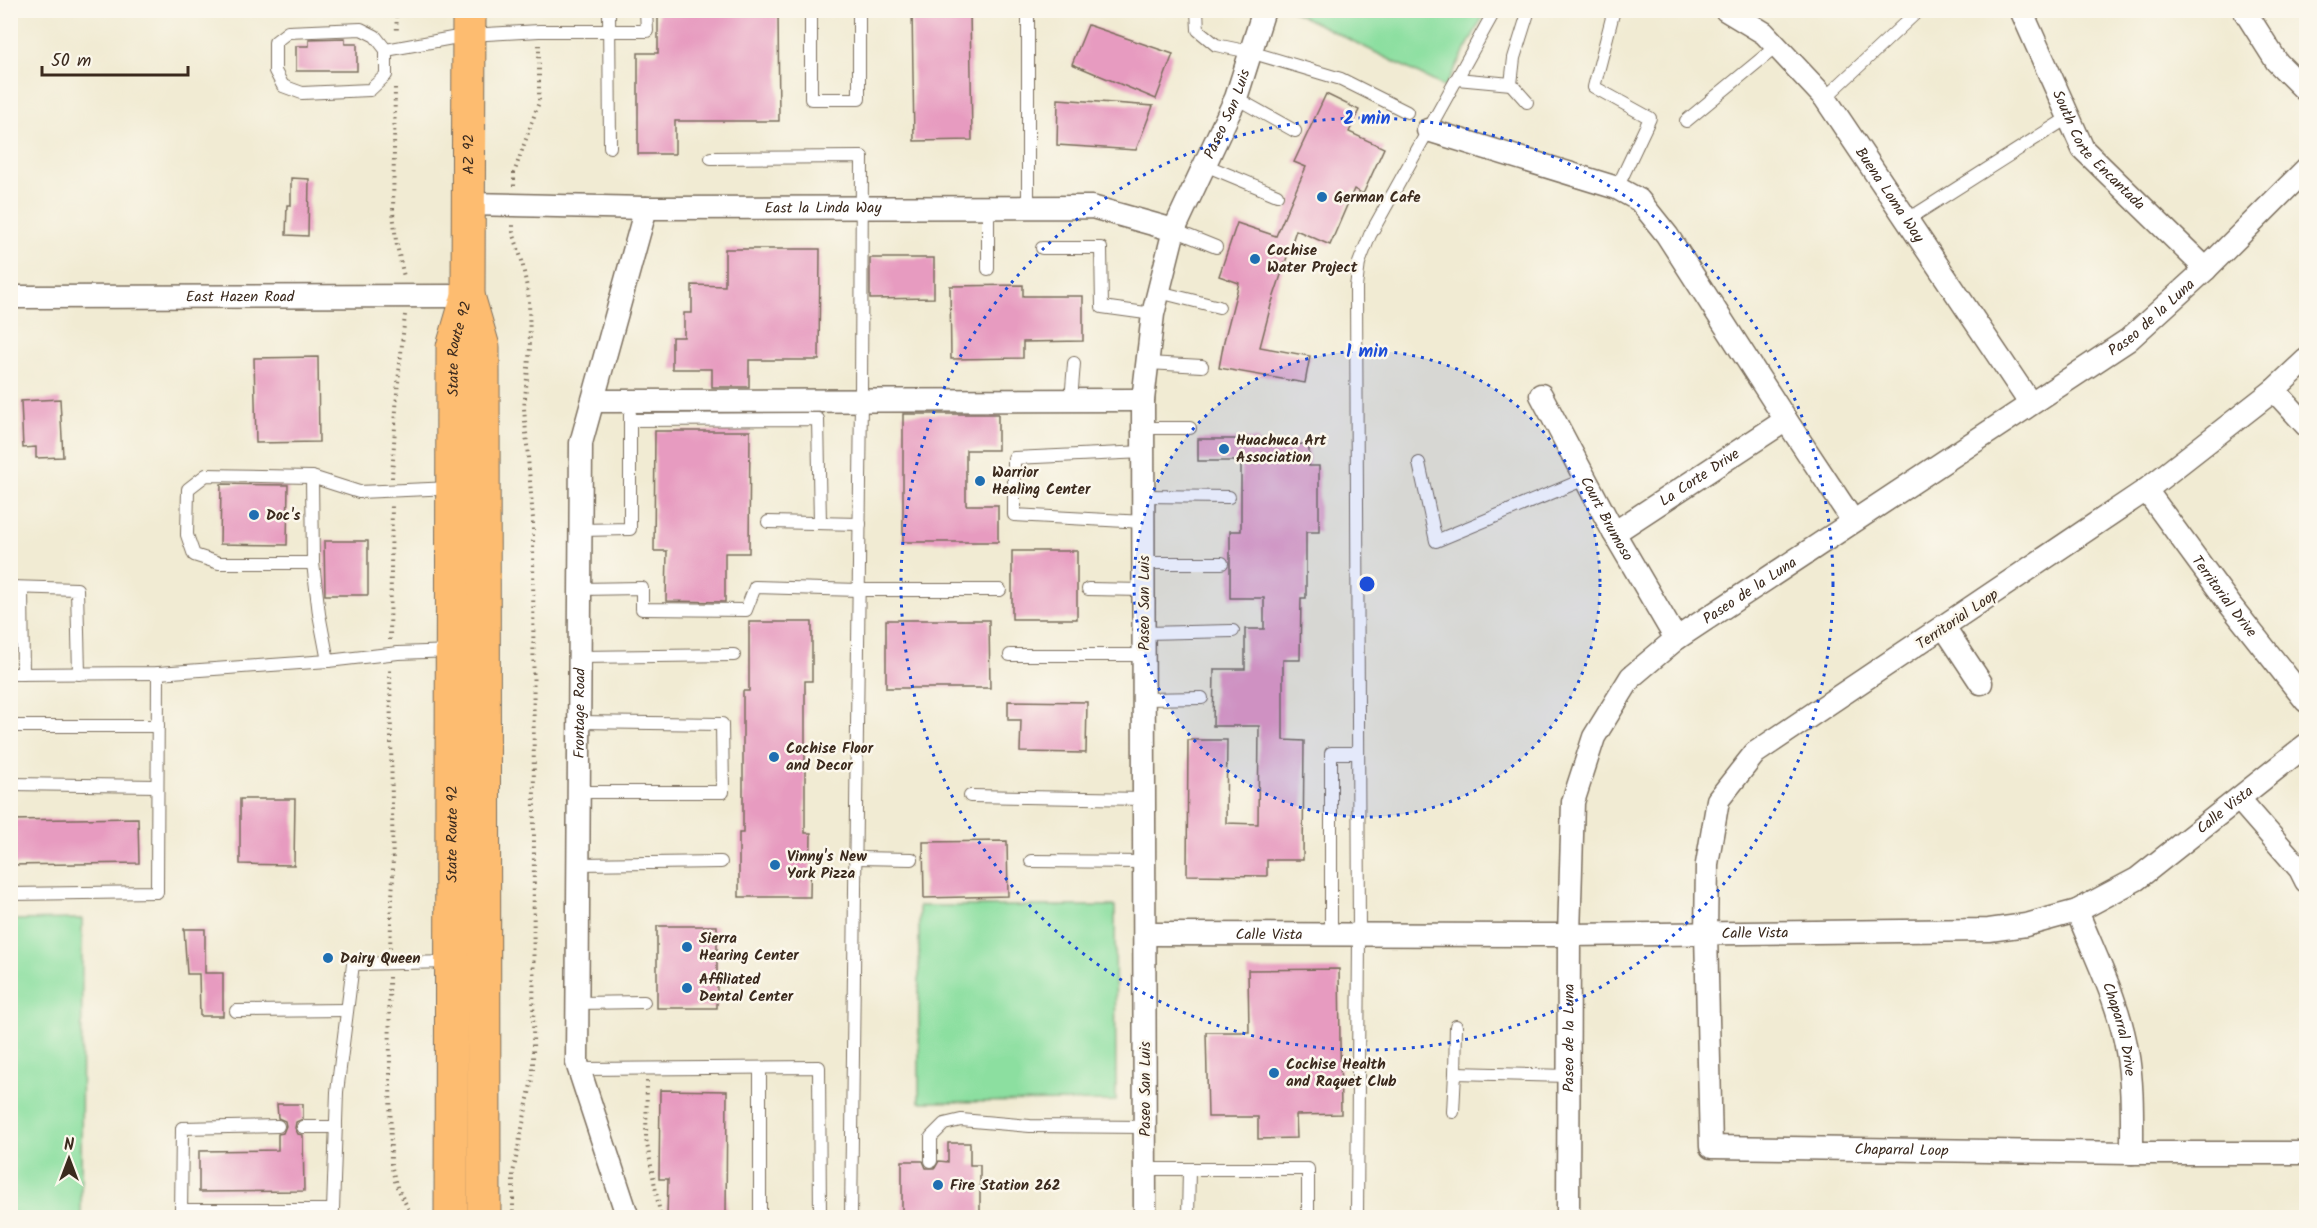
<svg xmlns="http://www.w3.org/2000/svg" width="2317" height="1228" viewBox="0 0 2317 1228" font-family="Kalam,sans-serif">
  <rect width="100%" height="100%" fill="#fbf7ec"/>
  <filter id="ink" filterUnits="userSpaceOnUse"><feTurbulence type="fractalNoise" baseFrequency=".0167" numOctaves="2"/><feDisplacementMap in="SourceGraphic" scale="12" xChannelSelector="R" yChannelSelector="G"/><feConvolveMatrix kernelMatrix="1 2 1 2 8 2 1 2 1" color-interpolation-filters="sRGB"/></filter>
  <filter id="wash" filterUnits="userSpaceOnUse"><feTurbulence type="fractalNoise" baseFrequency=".008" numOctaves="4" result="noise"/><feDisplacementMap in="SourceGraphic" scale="24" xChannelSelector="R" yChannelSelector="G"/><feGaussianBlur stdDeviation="1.35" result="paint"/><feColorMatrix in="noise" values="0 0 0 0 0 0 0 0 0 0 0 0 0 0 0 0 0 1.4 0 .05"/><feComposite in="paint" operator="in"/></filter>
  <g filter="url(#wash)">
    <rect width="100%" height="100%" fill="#f1ebd3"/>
    <g fill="#8cdfa0" stroke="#64845f" stroke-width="1.5">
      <path d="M1292,11h194l-41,76z"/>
      <path d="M919,906h196l1,195 -197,1z"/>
      <path d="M82,919l-1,298h-70v-297z"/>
    </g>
    <g id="blocks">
      <g fill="#e79bc0">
        <path d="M658,10h120l1,111h-104v33h-37v-101h20z"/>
        <path d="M912,10h58l2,130 -58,1z"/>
        <path d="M1088,25l85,29 -17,45 -84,-35z"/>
        <path d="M345,38v6h12v27h-61v-25h13v-7z"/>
        <path d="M1326,94l33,16 -10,22 35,16 -21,46 -9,-5 -24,56 -34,-15 -25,75 -11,42 50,9 -5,27 -86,-15 5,-27 15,-58 -20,-7 18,-53 39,13 30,-69 -12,-5z"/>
        <path d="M1058,99l95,7 -17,44 -79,-5z"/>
        <path d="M291,178l18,1 -1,57 -22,-1 1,-30h4z"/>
        <path d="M725,249h95l-1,111h-70v27h-37v-18h-40v-32h12v-24h8v-28l33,1z"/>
        <path d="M870,258h64v40l-64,1z"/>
        <path d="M1023,285v11h60v45l-60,1v16l-72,1 -1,-73z"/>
        <path d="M318,357l1,85 -63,1 -2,-85z"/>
        <path d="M60,399l3,58 -27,1v-11l-13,1 -2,-47z"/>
        <path d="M903,414h95v36h-32v55h32v37h-95z"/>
        <path d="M655,431h95l-1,122h-24v49l-59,-1 1,-50h-13z"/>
        <path d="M1198,439h60v6l51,-1v22h10v66h-13v66h-5l-1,62h-17v80l21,1 -1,119h-36v16l-80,-1 1,-135h39l-1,83 32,1 1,-98h-46l1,-57h31v-40h19v-31h-34v-67h11v-70h-43z"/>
        <path d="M221,484l67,1 -1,60 -67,-1z"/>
        <path d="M324,541h44v54h-43z"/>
        <rect x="1012" y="551" width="65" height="68"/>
        <path d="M886,620h103l1,68h-104z"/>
        <path d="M749,622h63v59h-7v152h6l-1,64h-71v-64h4v-142h6z"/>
        <path d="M1008,701l79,1 -1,51 -66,-1 1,-32h-13z"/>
        <path d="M240,799h55l-1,66 -54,-1z"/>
        <path d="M138,818l1,45 -129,2v-45z"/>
        <path d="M1007,841l1,55 -84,2 -1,-56z"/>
        <rect x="657" y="926" width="60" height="82"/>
        <path d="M184,929h21v44h18v43h-23l-1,-42h-12z"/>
        <path d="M1339,969l2,145 -45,1 1,23 -39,1v-22h-50l-2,-85h43l-1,-62z"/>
        <path d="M660,1090l67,1 -1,126h-59l1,-38h-9z"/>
        <path d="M277,1104h26v15l-7,3 -1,6 3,6 5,1 1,56 -105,1v-41l79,-1v-16l5,-1 3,-7 -1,-5 -7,-3z"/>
        <path d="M948,1143h22v22h10v53h-78v-57h21l3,7h9l4,-7 9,1z"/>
      </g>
    </g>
  </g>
  <g filter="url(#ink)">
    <use href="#blocks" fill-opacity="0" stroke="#7b6e5d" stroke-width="1.5"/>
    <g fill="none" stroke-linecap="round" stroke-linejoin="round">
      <g stroke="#7b6e5d" stroke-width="14">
        <g id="lane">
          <path d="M609,10l1,137"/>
          <path d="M811,10v89h48v-89"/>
          <path d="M1028,10v197"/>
          <path d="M1197,10l1,20 18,15 34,7 91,27 66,33"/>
          <path d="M1614,10l-20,77 56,31 -33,70"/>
          <path d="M386,50v25l-16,15 -68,3 -19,-7 -8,-15v-29l13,-10 73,-3 14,7 11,14 83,-15 70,-4h108l-1,-21"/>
          <path d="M1457,79l54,5"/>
          <path d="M1236,98l59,33"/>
          <path d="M1825,98l94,-88"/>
          <path d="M1527,102l-16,-18 3,-26 15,-48"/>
          <path d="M1686,121l91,-75"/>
          <path d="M711,158l151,-1 -1,243 -10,818"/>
          <path d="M1205,165l72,30"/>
          <path d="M988,207v62"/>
          <path d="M1907,220l162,-103"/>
          <path d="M1174,230l42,17"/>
          <path d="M1042,248h59l1,59 51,7"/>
          <path d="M1159,292l60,15"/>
          <path d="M1148,363l54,3"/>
          <path d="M1071,401l3,-38"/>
          <path d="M630,420l188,-1 2,104"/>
          <path d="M1144,428h46"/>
          <path d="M1144,452l-130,6v57l130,7"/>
          <path d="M1419,463l17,78 149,-62"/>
          <path d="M312,477l1,86 6,51 9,47"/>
          <path d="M1144,496l85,1"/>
          <path d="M768,522l92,2"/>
          <path d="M581,530l49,-1v-115"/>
          <path d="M313,563h-94l-25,-8 -7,-20 1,-46 18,-14 106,2 47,15 93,-4"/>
          <path d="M1144,563h78"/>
          <path d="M10,587l67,2 2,85"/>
          <path d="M22,588l1,86"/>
          <path d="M580,589l62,-1v21l104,1 9,-23 104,3h141"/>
          <path d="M1088,589l56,1"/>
          <path d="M1145,633l88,-2"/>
          <path d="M1010,655h135"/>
          <path d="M580,657l154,-2"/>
          <path d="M10,674l148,-1 170,-12 70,-8 54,-2"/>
          <path d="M1145,699l57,-1"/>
          <path d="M10,726h148"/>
          <path d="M10,784l147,2"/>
          <path d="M579,792h144l-1,-68 -143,-2"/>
          <path d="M970,796l175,3"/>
          <path d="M856,858l56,1"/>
          <path d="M1031,861l114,1"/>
          <path d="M579,864l142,-2"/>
          <path d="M10,894l147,-2 1,-219"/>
          <path d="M1331,935v-182h27"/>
          <path d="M578,1003l66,-1"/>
          <path d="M236,1011l111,-1"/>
          <path d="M760,1068v150"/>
          <path d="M581,1069l238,-2 1,151"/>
          <path d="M1455,1073l1,-47"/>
          <path d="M1453,1112l2,-39 114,3"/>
          <path d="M303,1127h33"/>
          <path d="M931,1161v-24l13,-13 17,-4 69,6 115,1"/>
          <path d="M1145,1169h163v49"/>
          <path d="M181,1210h152l4,-118 16,-128 98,-2"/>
          <path d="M181,1216l1,-88 96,-2"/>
          <path d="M1188,1218l1,-49"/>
          <path d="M1357,1218l2,-283 -3,-648 3,-24 11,-28 125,-225"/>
        </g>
      </g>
      <g stroke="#7b6e5d" stroke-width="25">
        <g id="street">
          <path id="s1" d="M1726,10l38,23 61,65 205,305"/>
          <path id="s2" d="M2021,10l62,139 123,120"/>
          <path d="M2244,10l33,52 29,29"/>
          <path d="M1428,130l189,58 22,12 28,35 119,185 67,101"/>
          <path id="s3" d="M469,204l177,4 446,-1 82,23"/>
          <path id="s4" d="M10,297l458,-1"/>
          <path id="s5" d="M2306,360l-32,30 -128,100 -391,263 -37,47 -11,64 -1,69 5,214 421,6h174"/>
          <path d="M2274,390l32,35"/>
          <path id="s6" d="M1541,395l73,138 62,106"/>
          <path d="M593,401l550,-1"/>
          <path id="s7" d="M2146,490l85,116 75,95"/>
          <path id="s8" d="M1614,533l172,-113"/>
          <path d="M1944,627l37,56"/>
          <path d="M2239,799l61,70 6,12"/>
          <path id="s9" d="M2077,911c18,45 42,91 50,140 6,33 5,68 5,102"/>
          <path id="s10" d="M1146,934l423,1 420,-5 37,-5 51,-14 60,-32 169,-134"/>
          <path id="s11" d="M628,1218l-51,-155 4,-620 65,-235"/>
          <path id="s12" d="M1145,1218l-2,-818 10,-86 21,-84 62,-132 28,-88"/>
          <path id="s13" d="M1568,1218l1,-283 4,-133 21,-65 37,-60 45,-38 452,-299 78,-71 100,-100"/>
        </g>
      </g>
      <g stroke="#7b6e5d" stroke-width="35">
        <g id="primary">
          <path d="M468,296l15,51 1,871"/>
          <path id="s14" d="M451,1218l2,-871 15,-51 1,-286"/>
        </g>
      </g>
      <g stroke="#7b6e5d" stroke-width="4" stroke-dasharray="1.5 4.5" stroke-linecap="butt">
        <path d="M396,10l1,23"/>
        <path d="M395,88l-2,124 3,29 8,36"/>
        <path d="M514,186v-13l25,-71v-57"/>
        <path d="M392,478l5,-86 8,-77"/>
        <path d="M390,640l2,-137"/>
        <path d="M390,948l3,-72 -3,-208"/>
        <path d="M389,977l2,187 5,21 17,33"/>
        <path d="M647,1081l-1,58 15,79"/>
        <path d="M513,1218v-45l20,-99 1,-238 -1,-317 -9,-111 6,-60 -1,-49 -7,-38 -9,-29v-8"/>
      </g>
      <use href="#lane" stroke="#fff" stroke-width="12"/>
      <use href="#street" stroke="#fff" stroke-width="22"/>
      <use href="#primary" stroke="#fdbc70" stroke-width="33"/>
    </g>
  </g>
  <circle cx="1367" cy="584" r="233" fill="#1d4ed8" fill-opacity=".12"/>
  <g fill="none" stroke="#1d4ed8" stroke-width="3" stroke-dasharray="3 6">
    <circle cx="1367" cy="584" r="233"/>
    <circle cx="1367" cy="584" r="466"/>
  </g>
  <g fill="#1f6fb2" stroke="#fbf7ec" stroke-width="2">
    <circle cx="1322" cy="197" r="6"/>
    <circle cx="1255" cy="259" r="6"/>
    <circle cx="1224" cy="449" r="6"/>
    <circle cx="980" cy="481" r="6"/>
    <circle cx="254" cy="515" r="6"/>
    <circle cx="774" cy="757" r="6"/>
    <circle cx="775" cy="865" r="6"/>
    <circle cx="687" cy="947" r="6"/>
    <circle cx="328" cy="958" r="6"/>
    <circle cx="687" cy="988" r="6"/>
    <circle cx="1274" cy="1073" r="6"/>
    <circle cx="938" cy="1185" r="6"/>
  </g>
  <g text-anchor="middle" stroke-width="5" stroke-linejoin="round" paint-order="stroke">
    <g font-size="15" fill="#3b2a1e" stroke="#fbf7ec">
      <text dy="5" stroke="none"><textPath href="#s12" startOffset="1119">Paseo San Luis</textPath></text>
      <text dy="5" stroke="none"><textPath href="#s2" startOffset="162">South Corte Encantada</textPath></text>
      <text dy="5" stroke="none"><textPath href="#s14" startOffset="1066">AZ 92</textPath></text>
      <text dy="5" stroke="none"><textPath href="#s1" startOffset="250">Buena Loma Way</textPath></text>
      <text dy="5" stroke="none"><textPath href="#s3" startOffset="354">East la Linda Way</textPath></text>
      <text dy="5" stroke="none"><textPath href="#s4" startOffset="230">East Hazen Road</textPath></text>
      <text dy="5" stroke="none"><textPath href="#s13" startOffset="1188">Paseo de la Luna</textPath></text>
      <text dy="5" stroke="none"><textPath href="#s14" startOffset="870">State Route 92</textPath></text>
      <text dy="5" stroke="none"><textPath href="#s8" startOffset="102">La Corte Drive</textPath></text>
      <text dy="5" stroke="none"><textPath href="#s6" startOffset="140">Court Brumoso</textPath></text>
      <text dy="5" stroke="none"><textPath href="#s13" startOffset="702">Paseo de la Luna</textPath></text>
      <text dy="5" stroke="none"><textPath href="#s7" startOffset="132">Territorial Drive</textPath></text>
      <text transform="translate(1144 603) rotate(-90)" y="5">Paseo San Luis</text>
      <text transform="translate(1957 619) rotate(-34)" y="5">Territorial Loop</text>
      <text dy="5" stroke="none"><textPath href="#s11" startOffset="513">Frontage Road</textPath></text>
      <text dy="5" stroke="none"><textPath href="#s10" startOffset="1113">Calle Vista</textPath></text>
      <text dy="5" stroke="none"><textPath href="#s14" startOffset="384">State Route 92</textPath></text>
      <text dy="5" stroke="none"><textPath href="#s10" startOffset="609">Calle Vista</textPath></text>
      <text dy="5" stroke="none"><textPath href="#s10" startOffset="123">Calle Vista</textPath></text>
      <text dy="5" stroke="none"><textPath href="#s9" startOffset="126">Chaparral Drive</textPath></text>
      <text dy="5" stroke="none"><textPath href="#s13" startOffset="180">Paseo de la Luna</textPath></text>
      <text transform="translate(1145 1089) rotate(-90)" y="5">Paseo San Luis</text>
      <text dy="5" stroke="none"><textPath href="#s5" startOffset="1276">Chaparral Loop</textPath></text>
    </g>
    <g font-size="15" font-weight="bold" fill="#3b2a1e" stroke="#fbf7ec" text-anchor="start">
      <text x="1334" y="202">German Cafe</text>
      <text x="1267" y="255">Cochise<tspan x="1267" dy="17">Water Project</tspan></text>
      <text x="1236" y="445">Huachuca Art<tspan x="1236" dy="17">Association</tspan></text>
      <text x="992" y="477">Warrior<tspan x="992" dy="17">Healing Center</tspan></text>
      <text x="266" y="520">Doc's</text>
      <text x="786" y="753">Cochise Floor<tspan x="786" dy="17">and Decor</tspan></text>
      <text x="787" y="861">Vinny's New<tspan x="787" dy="17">York Pizza</tspan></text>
      <text x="699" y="943">Sierra<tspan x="699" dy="17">Hearing Center</tspan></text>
      <text x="340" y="963">Dairy Queen</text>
      <text x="699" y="984">Affiliated<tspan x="699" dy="17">Dental Center</tspan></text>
      <text x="1286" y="1069">Cochise Health<tspan x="1286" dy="17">and Raquet Club</tspan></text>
      <text x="950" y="1190">Fire Station 262</text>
    </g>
  </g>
  <circle cx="1367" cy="584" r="9" fill="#1d4ed8" stroke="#fbf7ec" stroke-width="3"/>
  <g font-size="18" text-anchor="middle" font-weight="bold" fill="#1d4ed8" stroke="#fbf7ec" stroke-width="5" stroke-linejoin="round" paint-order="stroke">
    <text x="1367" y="124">2 min</text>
    <text x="1367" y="357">1 min</text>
  </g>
  <rect width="2317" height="1228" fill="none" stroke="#fbf7ec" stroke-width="36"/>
  <g transform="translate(69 1159)" stroke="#fbf7ec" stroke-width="4.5" paint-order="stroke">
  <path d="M0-4.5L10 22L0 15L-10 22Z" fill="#3b2a1e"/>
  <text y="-9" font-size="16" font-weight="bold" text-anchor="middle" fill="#3b2a1e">N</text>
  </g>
  <path d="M42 66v9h146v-9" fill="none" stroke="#3b2a1e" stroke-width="3"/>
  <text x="51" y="66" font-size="18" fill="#3b2a1e" stroke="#fbf7ec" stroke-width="4.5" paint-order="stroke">50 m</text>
</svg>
